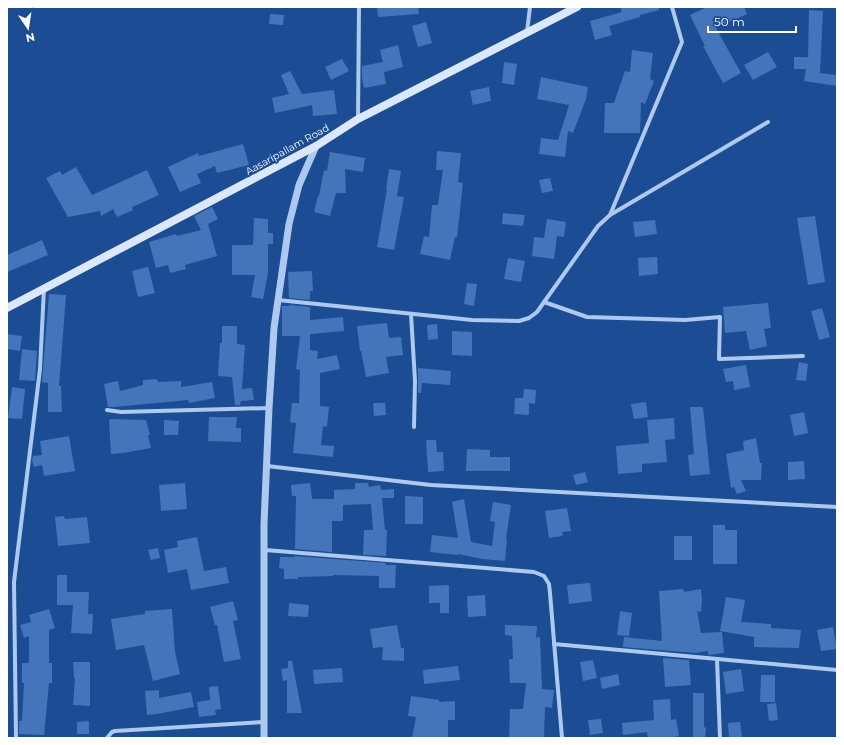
<svg xmlns="http://www.w3.org/2000/svg" width="844" height="745" viewBox="0 0 844 745" font-family="Montserrat,sans-serif">
  <rect width="100%" height="100%" fill="#1c4c93"/>
  <g fill="#4475ba">
    <path d="M377,7h41l1,7 -41,3z"/>
    <path d="M620,7h39v3l-19,5v2l-31,9 3,9 -17,5 -5,-19 32,-9z"/>
    <path d="M707,7h37l3,7 -31,14 25,45 -18,10 -20,-37h2l-15,-31z"/>
    <path d="M809,10l14,1 -3,62 17,2v11l-33,-5 2,-12h-12v-12h14z"/>
    <path d="M270,14l14,1 -1,10 -14,-1z"/>
    <path d="M426,22l6,21 -14,4 -6,-21z"/>
    <path d="M398,45l5,22 -19,5 2,12 -22,4 -2,-10v-12l21,-4 -3,-12z"/>
    <path d="M632,50l21,3 -3,26 4,2 -9,23 -4,-2 -1,31h-36l1,-30h9l11,-32 5,1z"/>
    <path d="M768,52l9,15 -24,13 -9,-15z"/>
    <path d="M342,59l7,12 -18,9 -6,-13z"/>
    <path d="M504,62l13,2 -3,21 -12,-2z"/>
    <path d="M290,71l12,23 32,-4 3,24 -24,2 -1,-11 -37,8 -3,-15 17,-4 -8,-19z"/>
    <path d="M541,77l47,10 -2,12 -13,34 -5,-2 -3,26 -26,-3 2,-16 17,2 11,-35 -32,-6z"/>
    <path d="M489,87l2,14 -18,4 -3,-14z"/>
    <path d="M243,144l6,21 -32,8 -2,-7 -18,8 4,9 -21,9 -12,-25 30,-14 1,3z"/>
    <path d="M437,151l24,2 -3,29 5,1 -6,54h-2l-5,23 -30,-6 4,-18 5,1 3,-32h6l5,-35h-7z"/>
    <path d="M330,152l35,6 -2,14 -18,-3 1,24h-10l-6,23 -16,-4 4,-16h1l5,-26 3,1z"/>
    <path d="M76,167l16,28 55,-25 12,25 -27,12 1,3 -16,7 -4,-8 -12,7 -1,-5 -32,6 -22,-39 14,-7 2,4z"/>
    <path d="M389,169l12,2 -4,25 7,1 -10,53 -17,-3 10,-58h-1z"/>
    <path d="M550,178l3,13 -11,2 -3,-13z"/>
    <path d="M212,207l6,12 -10,5 9,32 -32,9 1,4 -16,4 -2,-8 -12,3 -7,-26 27,-8 1,2 24,-6 -7,-14z"/>
    <path d="M503,213l22,2 -2,11 -21,-2z"/>
    <path d="M815,216l10,66 -17,3 -11,-67z"/>
    <path d="M254,218l14,1v14h5v11h-5v29l-5,26 -12,-2 4,-22h-23v-30h21z"/>
    <path d="M547,219l19,3 -2,15 -7,-1 -3,23 -22,-3 2,-19 10,1z"/>
    <path d="M655,220l2,14 -22,3 -2,-15z"/>
    <path d="M42,240l6,15 -41,17v-17z"/>
    <path d="M657,257l1,17 -19,2 -1,-18z"/>
    <path d="M508,258l17,3 -4,21 -17,-3z"/>
    <path d="M148,267l7,26 -17,4 -6,-26z"/>
    <path d="M312,271l1,20h-3v9l-21,-2 -1,-26z"/>
    <path d="M467,283l10,1 -3,22 -10,-2z"/>
    <path d="M49,294l17,1 -7,91h2l1,26h-14v-29l-6,-1z"/>
    <path d="M768,303l3,25 -7,1 3,17 -17,4 -4,-19 -21,2 -2,-26z"/>
    <path d="M289,305l21,2v13l33,-3 1,14 -34,3v16l8,1 -1,8 20,-4 3,14 -20,4v33l9,1 -2,20 -4,-1 -2,19 13,1 -1,11 -40,-4 3,-30 -6,-1 2,-19h7l1,-33 -4,-1 4,-33h-18v-30h7z"/>
    <path d="M822,308l8,29 -11,3 -8,-29z"/>
    <path d="M387,323l2,15 12,-1 2,18 -17,2 3,16 -23,4 -5,-26h-1l-3,-25z"/>
    <path d="M437,324l1,15 -10,1 -1,-15z"/>
    <path d="M222,326h15v18l8,1 -3,44 10,-1 2,12 -13,1 -1,4h-5l-3,-28 -14,-1 2,-33h2z"/>
    <path d="M452,331l20,1v24l-20,-1z"/>
    <path d="M7,334l15,2 -2,15 -13,-2z"/>
    <path d="M22,349l15,2 -2,30 -16,-1z"/>
    <path d="M799,362l9,2 -2,17 -10,-1z"/>
    <path d="M746,365l4,22 -16,3 -1,-9 -7,1 -3,-13z"/>
    <path d="M418,368l33,3 -1,14 -28,-2 -1,10h-3z"/>
    <path d="M157,379l1,3 23,-1v6l31,-5 3,16 -26,5 -1,-3 -74,7h-6l-4,-23 14,-3 2,10 23,-6v-5z"/>
    <path d="M12,387l13,2 -3,30 -14,-1z"/>
    <path d="M524,389l12,1 -1,14 -6,-1v12l-15,-1 1,-16h8z"/>
    <path d="M646,402l2,15 -14,2 -3,-15z"/>
    <path d="M373,403h12l1,12 -12,1z"/>
    <path d="M690,407h13l7,67 -20,2 -2,-21 6,-1z"/>
    <path d="M804,412l4,21 -14,3 -4,-21z"/>
    <path d="M209,417h28l-1,11h5v14l-33,-1z"/>
    <path d="M674,418l1,21 -10,1 2,22 -25,2v8l-24,2 -2,-28 33,-3 -2,-23z"/>
    <path d="M111,419l35,1 4,15h-2l3,13 -28,5 -12,1 -2,-34z"/>
    <path d="M164,420l15,1 -1,14h-14z"/>
    <path d="M69,436l6,35 -31,5 -2,-11 -8,2 -2,-7 1,-4 9,-1 -2,-14z"/>
    <path d="M756,438l4,25h2l-1,17h-20l5,11 -9,3 -3,-7 -3,1 -5,-34 18,-4 -1,-9z"/>
    <path d="M426,440h10l1,12h6l1,19 -16,1z"/>
    <path d="M467,449l23,1v7h20v14h-44z"/>
    <path d="M804,461l1,18 -17,1v-18z"/>
    <path d="M585,472l3,10 -12,3 -3,-10z"/>
    <path d="M185,483l2,26 -26,2 -2,-26z"/>
    <path d="M310,483l2,16h22v-9l21,-1v-6h13l1,4 11,-2 1,5 13,-1v9h-12l3,32h2l-1,26 -23,-1 1,-25h9l-2,-26 -28,1v16h-11v31l-37,-3 1,-53h-4l-1,-11z"/>
    <path d="M405,496l18,1v27h-18z"/>
    <path d="M464,499l7,43 21,4 3,-24 -5,-1 3,-19 18,3 -5,34h1l-2,22 -23,-2 -24,-5v1l-28,-3 2,-17 26,3 -6,-36z"/>
    <path d="M567,508l4,23 -9,1 1,4 -14,2 -4,-27z"/>
    <path d="M64,516l1,3 22,-2 3,26 -32,3 -3,-29z"/>
    <path d="M713,525h12v5h12v34h-24z"/>
    <rect x="674" y="536" width="18" height="24"/>
    <path d="M197,537l7,34 22,-4 3,16 -38,7 -4,-21 -19,4 -4,-23 14,-3 -1,-6z"/>
    <path d="M158,548l2,10 -9,2 -3,-10z"/>
    <path d="M295,556l91,7v2h10l-1,23h-16v-12l-46,-1v1l-35,1v2h-14v-10l-5,-1 1,-11h15z"/>
    <path d="M57,575h10v17h22l-1,22h5l-1,20 -21,-1 2,-28h-16z"/>
    <path d="M590,583l2,18 -23,3 -2,-19z"/>
    <path d="M449,585v28h-9v-10h-11v-17z"/>
    <path d="M683,589l1,3 17,-3 1,10 -1,13 -4,-1 4,22 21,-1 2,21 -16,2v-4l-13,2 -72,-6 1,-10 38,4 -3,-50z"/>
    <path d="M485,595l1,21 -18,1 -1,-21z"/>
    <path d="M726,597l19,3 -4,22 30,2v4l30,2 -2,18 -45,-1v-10l-34,-6z"/>
    <path d="M233,601l5,19 -5,1 8,38 -17,3 -7,-37h-2l-5,-18z"/>
    <path d="M289,603l20,2 -1,12 -20,-1z"/>
    <path d="M49,609l6,19 -6,2v33h3v20h-3l-5,52 -25,-1v-13h3l2,-38h-2v-20h7v-27l-5,2 -4,-13 11,-3 -2,-7z"/>
    <path d="M172,609l3,43 5,22 -27,7 -9,-36 -28,5 -5,-31 34,-5v-3z"/>
    <path d="M620,611l12,2 -3,23 -12,-1z"/>
    <path d="M397,625l4,23h3v13l-22,-1 1,-13 -10,1 -3,-19z"/>
    <path d="M505,625l32,1 -1,12 4,-1 2,52 12,1 -2,18 -7,-1 -1,31h-35l1,-29h13l3,-26h-16l-1,-24h4l-1,-23 -7,-1z"/>
    <path d="M833,627l4,22 -16,2 -4,-21z"/>
    <path d="M663,658l26,2 2,25 -26,2z"/>
    <path d="M593,660l4,18 -14,3 -3,-19z"/>
    <path d="M288,661h4l10,52h-15v-33l-4,1 -2,-12 7,-1z"/>
    <path d="M73,662h17v44l-17,-1 2,-27h-1z"/>
    <path d="M458,666l2,14 -36,4 -1,-14z"/>
    <path d="M342,668l1,14 -29,2 -1,-14z"/>
    <path d="M741,669l3,22 -18,3 -3,-22z"/>
    <path d="M618,674l2,11 -18,4 -2,-11z"/>
    <path d="M761,675h14v27h-15z"/>
    <path d="M218,686l3,23 -6,1 1,5 -17,2 -2,-15 13,-2 -1,-13z"/>
    <path d="M159,690v8l32,-6 3,15 -37,7 -10,1 -2,-24z"/>
    <path d="M693,693h11v34l2,1 -1,10h-12z"/>
    <path d="M411,696l28,4v2l16,-1v19h-7v18h-36l4,-21 -8,-1z"/>
    <path d="M670,699l1,21 5,-1 3,17 -13,2h-18l-1,-6 -24,3 -1,-12 32,-3 -1,-20z"/>
    <path d="M776,703l2,17 -9,1 -2,-17z"/>
    <path d="M601,719l2,14 -13,2 -2,-15z"/>
    <path d="M89,721v13h-12v-12z"/>
    <path d="M740,722l2,16h-13l-1,-15z"/>
  </g>
  <g fill="none" stroke-linecap="round" stroke-linejoin="round">
    <g stroke="#aec9ef" stroke-width="4">
      <path d="M527,32l3,-25"/>
      <path d="M358,118l1,-111"/>
      <path d="M610,215l72,-173 -10,-35"/>
      <path d="M278,300l194,20 47,1 10,-3 8,-6 61,-86 12,-11 158,-93"/>
      <path d="M544,302l43,15 98,3 35,-3 -1,42 84,-3"/>
      <path d="M411,314l4,67 -1,46"/>
      <path d="M107,410l14,2 148,-4"/>
      <path d="M267,466l164,19 406,22"/>
      <path d="M265,550l269,22 10,4 5,8 1,9 12,145"/>
      <path d="M554,644l283,26"/>
      <path d="M717,659l3,79"/>
      <path d="M16,738l-2,-156 26,-213 4,-81"/>
      <path d="M107,738l5,-6 3,-1 149,-9"/>
    </g>
    <path stroke="#aec9ef" stroke-width="7" d="M264,738v-214l5,-116 5,-80 15,-104 10,-39 17,-39"/>
    <path stroke="#dbe7fa" stroke-width="8" d="M7,308l309,-162 42,-27 219,-112"/>
  </g>
  <g text-anchor="middle" stroke-width="4" stroke-linejoin="round" paint-order="stroke">
    <g font-size="10" fill="#fff" stroke="#1c4c93">
      <text transform="translate(287 149) rotate(-29)" y="4">Aasaripallam Road</text>
    </g>
  </g>
  <rect width="844" height="745" fill="none" stroke="#ffffff" stroke-width="16"/>
  <g transform="translate(28 28) rotate(167)" stroke="#1c4c93" stroke-width="3" paint-order="stroke">
  <path d="M0-3L7 15L0 10L-7 15Z" fill="#ffffff"/>
  <text y="-6" font-size="11" font-weight="bold" text-anchor="middle" fill="#ffffff">N</text>
  </g>
  <path d="M708 26v6h88v-6" fill="none" stroke="#ffffff" stroke-width="2"/>
  <text x="714" y="26" font-size="12" fill="#ffffff" stroke="#1c4c93" stroke-width="3" paint-order="stroke">50 m</text>
</svg>
